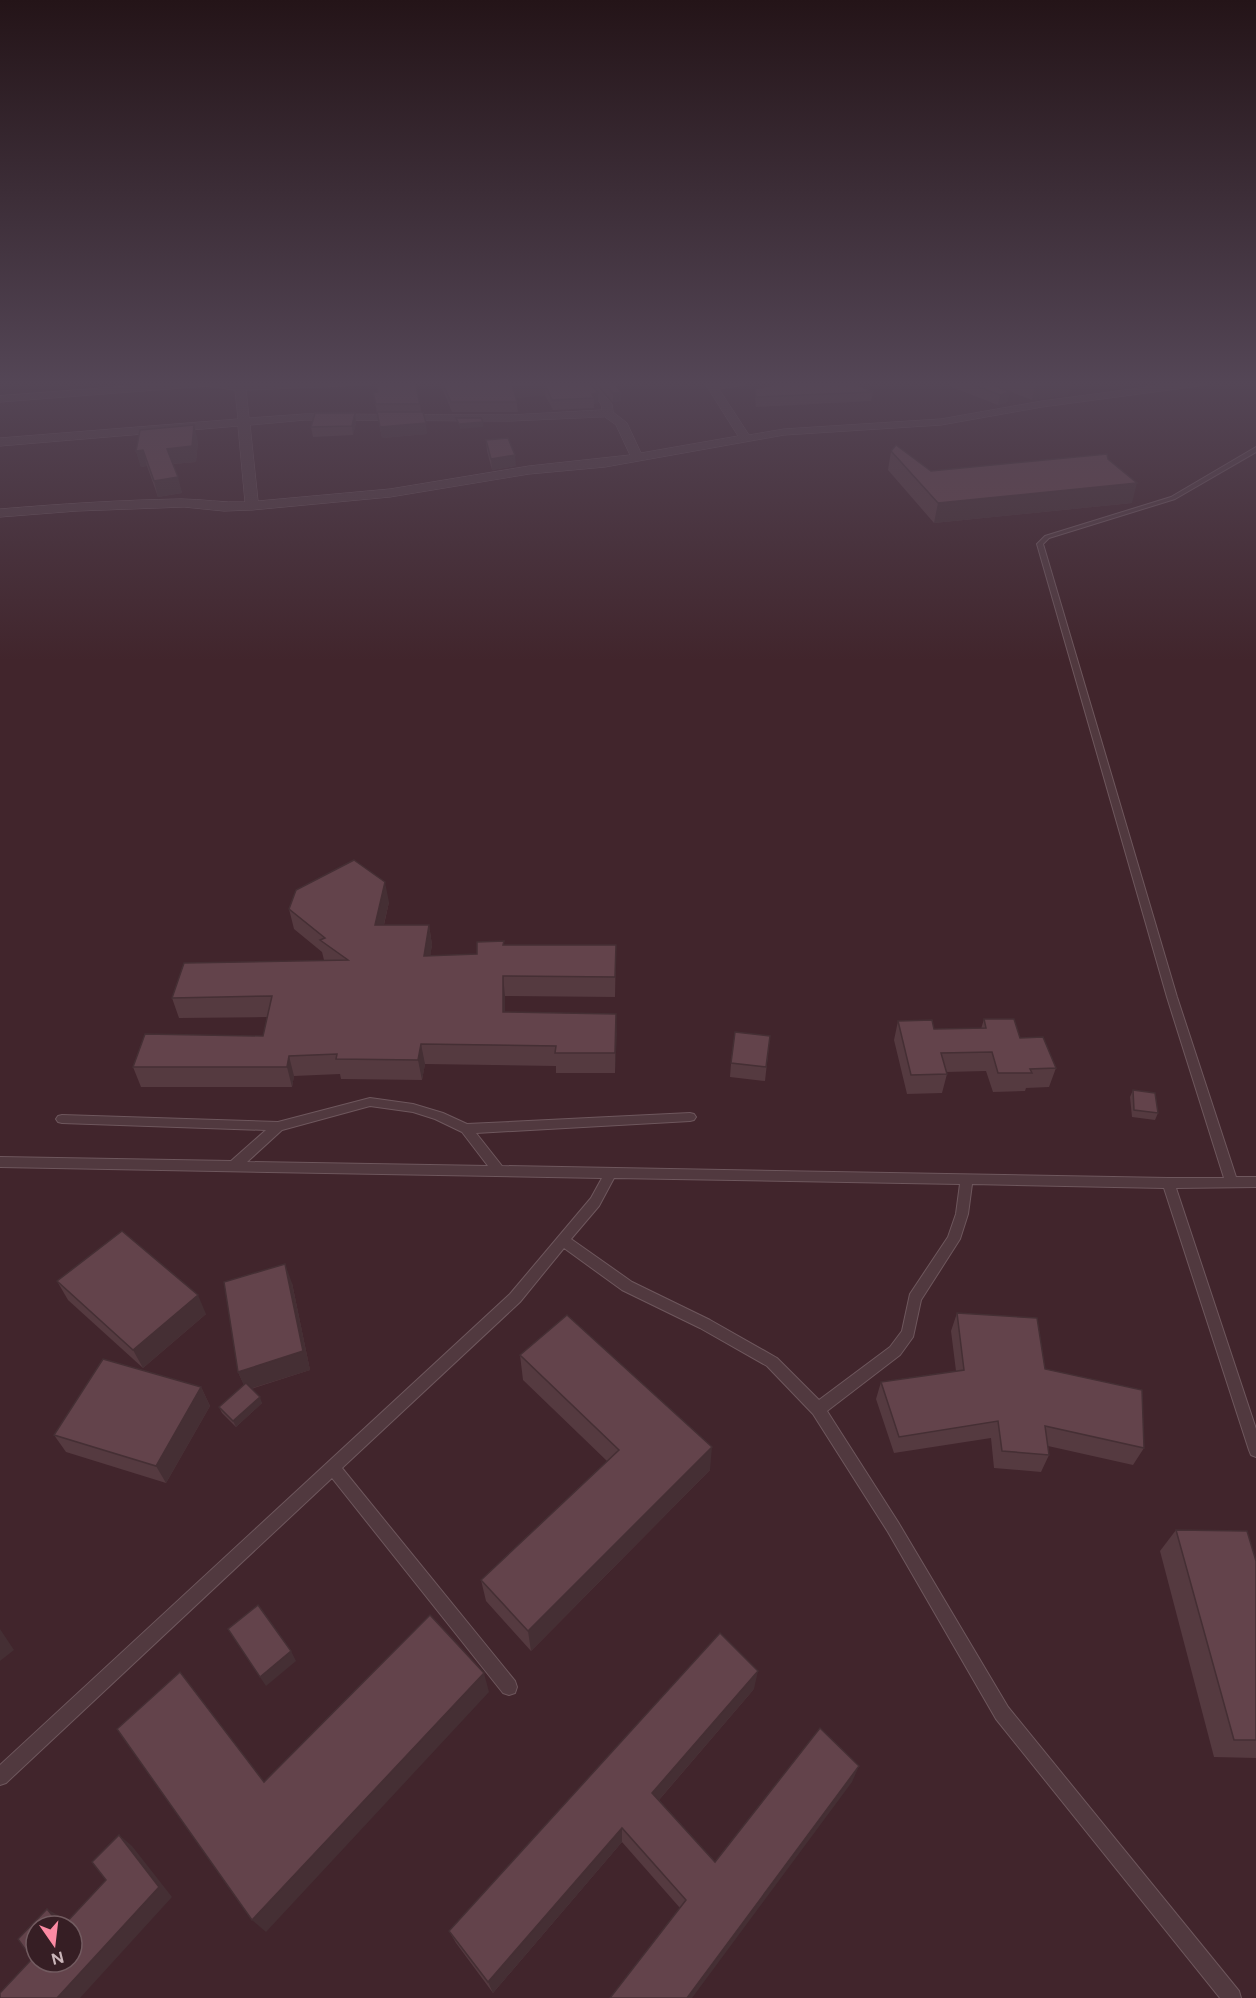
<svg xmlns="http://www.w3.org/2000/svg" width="1256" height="1998" viewBox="0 0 1256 1998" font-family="Figtree,sans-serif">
  <rect width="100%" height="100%" fill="#41252c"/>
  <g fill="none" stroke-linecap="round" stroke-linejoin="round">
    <g stroke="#6e575d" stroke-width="2">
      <path id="service" d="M1256,447v5l-81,47 -126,39 -6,6 134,453 59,180h20v10l-80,1 80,241v28l-5,-2 -2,-5 -85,-262 -192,-4 -4,30 -8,25 -39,61 -8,37 -13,18 -73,56 71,111 110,185 231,284 2,7h-21l-224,-279 -108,-187 -75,-118 -46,-48 -67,-38 -78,-38 -58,-42 -44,54 -178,166 173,213 2,6 -2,6 -6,2 -6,-2 -171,-215 -326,305 -6,2v-20l510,-471 81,-96 11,-20 -602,-11v-10l231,4 35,-31 -204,-7 -4,-1 -2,-3 2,-3 4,-1 216,7 92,-24 43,6 30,9 24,11 223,-11 4,1 2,3 -2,3 -4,1 -214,12 26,33 666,12h56l-57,-181 -130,-453 8,-8 126,-39zM370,1106l43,6 22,7 27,13 26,34 -241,-4 35,-32zM614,1178l346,6 -4,30 -8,23 -38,57 -8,37 -12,16 -71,53 -42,-42 -67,-38 -78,-38 -61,-43 28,-33z"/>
    </g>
    <g stroke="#6e575d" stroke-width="1">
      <path id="minor" d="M183,382h189l-5,3 -121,5 3,28 56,-4 205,1 92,-5 -1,-6 -18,-22h10l19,22 1,8 14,11 14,30 97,-17 -34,-54h45l-5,3 -25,4 30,46 35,-6 157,-10 101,-18 143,-19h26l-5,3 -164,22 -101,18 -157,10 -179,32 -76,7 -139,23 -138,13 -28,1 -40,-4 -107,4 -77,6v-8c60,-5 120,-9 181,-10 21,0 42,4 64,3l-7,-76 -238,20v-8l238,-19 -3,-29 -28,-4 -207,16v-6zM605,417l11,8 14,30 -101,11 -139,23 -132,12 -8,-76 55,-5 205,1z"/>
    </g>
    <use href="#service" fill="#51393f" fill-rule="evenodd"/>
    <use href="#minor" fill="#51393f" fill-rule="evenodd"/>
  </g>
  <g fill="#553a40">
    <path d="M440,382h148l10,11v11h-4v4l-41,2 -8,-15 -29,3 2,14h-66l-11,-26z"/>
    <path d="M596,382h18l7,11v8l-8,1z"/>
    <path d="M950,382h122l-4,13 -36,5 -41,-16 19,8 -3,10 -9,3 -49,-19z"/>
    <path d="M755,389l118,3 -2,9 -115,6 -1,-9z"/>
    <path d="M377,392l43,12 1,8 6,22 -45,4 -9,-45z"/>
    <path d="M355,413l1,10 -3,12 -40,2 -2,-10z"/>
    <path d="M486,440l30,26 -24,4 -5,-19z"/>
    <path d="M198,441l-2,21 -23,2 9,29 -24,4 -11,-31 -6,1 -5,-16z"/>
    <path d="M891,451l40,20 177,-12 24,44 -198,20 -46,-53z"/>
    <path d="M389,902l-5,23h45l3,20 -2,11 47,-2 27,-9h112l-1,52 -110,-1v16l111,2 -1,59h-59v-7l-131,-2 -3,16 -81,-1 -1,-5 -46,2 -2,11h-151l-8,-20 130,-31 4,-19 -88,1 -7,-20 152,-38 -2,-8 -28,-23 -5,-20z"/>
    <path d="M984,1019l36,19 36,30 -7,19 -23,1 -1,3 -32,1 -7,-21 -40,1 1,2 -5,19 -35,1 -13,-54 4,-19 36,8h47z"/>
    <path d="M770,1036l-5,45 -35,-4 1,-14z"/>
    <path d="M1133,1090l25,23 -3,7 -23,-3 -2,-20z"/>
    <path d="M57,1281l149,33 -63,54 -75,-68z"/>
    <path d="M292,1283l18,87 -59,19 11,14 -26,24 -14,-14 -3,-6 25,-22 -6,-13z"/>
    <path d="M957,1313l88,56 99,79 -11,17 -85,-19 1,9 -8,17 -47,-4 -3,-30 -97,15 -18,-54 5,-17 75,-11 -5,-40z"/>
    <path d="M520,1355l190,115 -179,181 -45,-50 -5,-21 126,-119 -84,-81z"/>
    <path d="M201,1387l9,19 -44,77 -100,-31 -12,-17z"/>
    <path d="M1176,1530l80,31v197l-42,-1 -54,-206z"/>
    <path d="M754,1689l-95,111 56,62 137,-80 -172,126 -58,-66 -129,151 -37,-50 -7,-12z"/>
  </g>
  <g fill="#452f34">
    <path d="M1072,382l-4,13 -36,5 3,-14z"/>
    <path d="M545,384v11l-31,3 -1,-11z"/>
    <path d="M1010,392l-3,10 -9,3 2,-10z"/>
    <path d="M598,393v11h-4v-6l-2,-4z"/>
    <path d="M613,393h8v8l-8,1z"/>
    <path d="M355,413l1,10 -3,12 -1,-9z"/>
    <path d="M483,422v5l-23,2 -1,-5z"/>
    <path d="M426,423l1,11 -45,4 -2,-11z"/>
    <path d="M194,425l4,16 -2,21 -25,2 -4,-15z"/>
    <path d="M143,450l4,16 -6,1 -5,-16z"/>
    <path d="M515,455l1,11 -24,4 -1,-11z"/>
    <path d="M178,477l4,16 -24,4 -4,-16z"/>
    <path d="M1137,483l-5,20 -198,20 4,-20z"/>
    <path d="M385,882l4,20 -10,43 -4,-20z"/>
    <path d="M429,925l3,20 -5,31 -3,-20z"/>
    <path d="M503,976l2,20v36l-2,-20z"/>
    <path d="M616,1014l1,20 -2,39v-20z"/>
    <path d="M421,1044l4,20 -3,16 -4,-20z"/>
    <path d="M289,1056l5,20 -2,11 -5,-20z"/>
    <path d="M285,1264l7,19 18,87 -64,20 -8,-18z"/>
    <path d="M198,1295l8,19 -63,54 -10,-18z"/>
    <path d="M201,1387l9,19 -44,77 -10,-17z"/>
    <path d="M260,1397l2,6 -26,24 -3,-6z"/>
    <path d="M712,1447l-2,23 -179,181 -3,-20z"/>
    <path d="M0,1629l14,21 -14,11z"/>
    <path d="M291,1651l5,10 -30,25 -6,-9z"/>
    <path d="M758,1671l-4,18 -102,119v-15z"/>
    <path d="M484,1673l5,19 -223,240 -14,-12z"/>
    <path d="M859,1766l-7,16 -160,216h-5z"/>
    <path d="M622,1828v14l-129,151 -5,-11z"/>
    <path d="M119,1835l13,11 40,51 -92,101h-23l102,-111z"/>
    <path d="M47,1909l16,9 6,8h-8z"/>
  </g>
  <g fill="#63434b" stroke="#452f34" stroke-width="1.5">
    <path d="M376,382h39l5,22h-44l-3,-11 5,-1z"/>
    <path d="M442,382h146l10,11 -6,1 2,4 -42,2 -7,-16 -32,3 4,15h-66z"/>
    <path d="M603,382h11l7,11h-8z"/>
    <path d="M787,382h65l21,10 -117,5 -1,-8z"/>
    <path d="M966,382h20l24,10 -10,3z"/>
    <path d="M1023,382h47l-35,4z"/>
    <path d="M377,412h46l3,11 -46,4z"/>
    <path d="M315,413h40l-3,13 -41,1z"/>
    <path d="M456,418h25l2,4 -24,2z"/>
    <path d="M194,425l-2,21 -25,3 11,28 -24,4 -11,-31 -7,1 4,-21z"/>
    <path d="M508,438l7,17 -24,4 -5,-19z"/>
    <path d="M896,445l35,26 176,-17 1,5 29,24 -199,20 -47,-52z"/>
    <path d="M354,860l31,22 -10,43h54l-5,31 53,-2v-12l27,-1 -1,4h113l-1,32 -112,-1v36l113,2 -1,39h-60l1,-7 -135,-2 -3,16 -82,-1 1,-5 -48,2 -2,11h-154l12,-33 118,2 9,-40 -100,2 12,-35 164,-3 -28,-20 5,-2 -36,-29 7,-19z"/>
    <path d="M984,1019h30l6,19 23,-1 13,31 -26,1 2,4h-34l-6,-21 -51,1 6,21 -36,1 -13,-54 34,-1 2,9 52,-1z"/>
    <path d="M735,1032l35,4 -4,31 -35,-4z"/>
    <path d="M1133,1090l22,3 3,20 -24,-3z"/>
    <path d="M122,1231l76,64 -65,55 -76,-69z"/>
    <path d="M285,1264l18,87 -65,21 -14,-90z"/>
    <path d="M957,1313l80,5 8,51 97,21 2,58 -99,-22 4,29 -47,-4 -4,-30 -99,16 -18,-55 83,-12z"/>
    <path d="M567,1315l145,132 -184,184 -47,-51 138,-130 -99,-95z"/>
    <path d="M103,1359l98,28 -45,79 -102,-31z"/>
    <path d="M246,1383l14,14 -27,24 -14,-14z"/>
    <path d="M1176,1530l71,1 9,30v179h-22z"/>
    <path d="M258,1605l33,46 -31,26 -32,-48z"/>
    <path d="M430,1615l54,58 -232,247 -135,-191 63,-57 84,110z"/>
    <path d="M720,1633l38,38 -106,122 63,69 105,-134 39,38 -172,232h-77l76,-98 -64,-72 -134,154 -39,-51z"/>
    <path d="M119,1835l40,52 -102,111h-57v-5l32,-34 -14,-20 29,-30 14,17h-25v36h36v-36h-9l43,-46 -14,-18z"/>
  </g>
  <linearGradient id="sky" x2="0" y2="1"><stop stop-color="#241418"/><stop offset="0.58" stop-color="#544656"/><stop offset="1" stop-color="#544656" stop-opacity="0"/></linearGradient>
  <rect width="1256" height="661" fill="url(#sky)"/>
  <g transform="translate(54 1944) rotate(166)"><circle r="28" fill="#361e24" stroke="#725b60" stroke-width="1.5"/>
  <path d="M0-4.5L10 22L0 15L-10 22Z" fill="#fc8aa3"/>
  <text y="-9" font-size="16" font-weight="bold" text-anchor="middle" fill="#cbb6ba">N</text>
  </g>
</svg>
